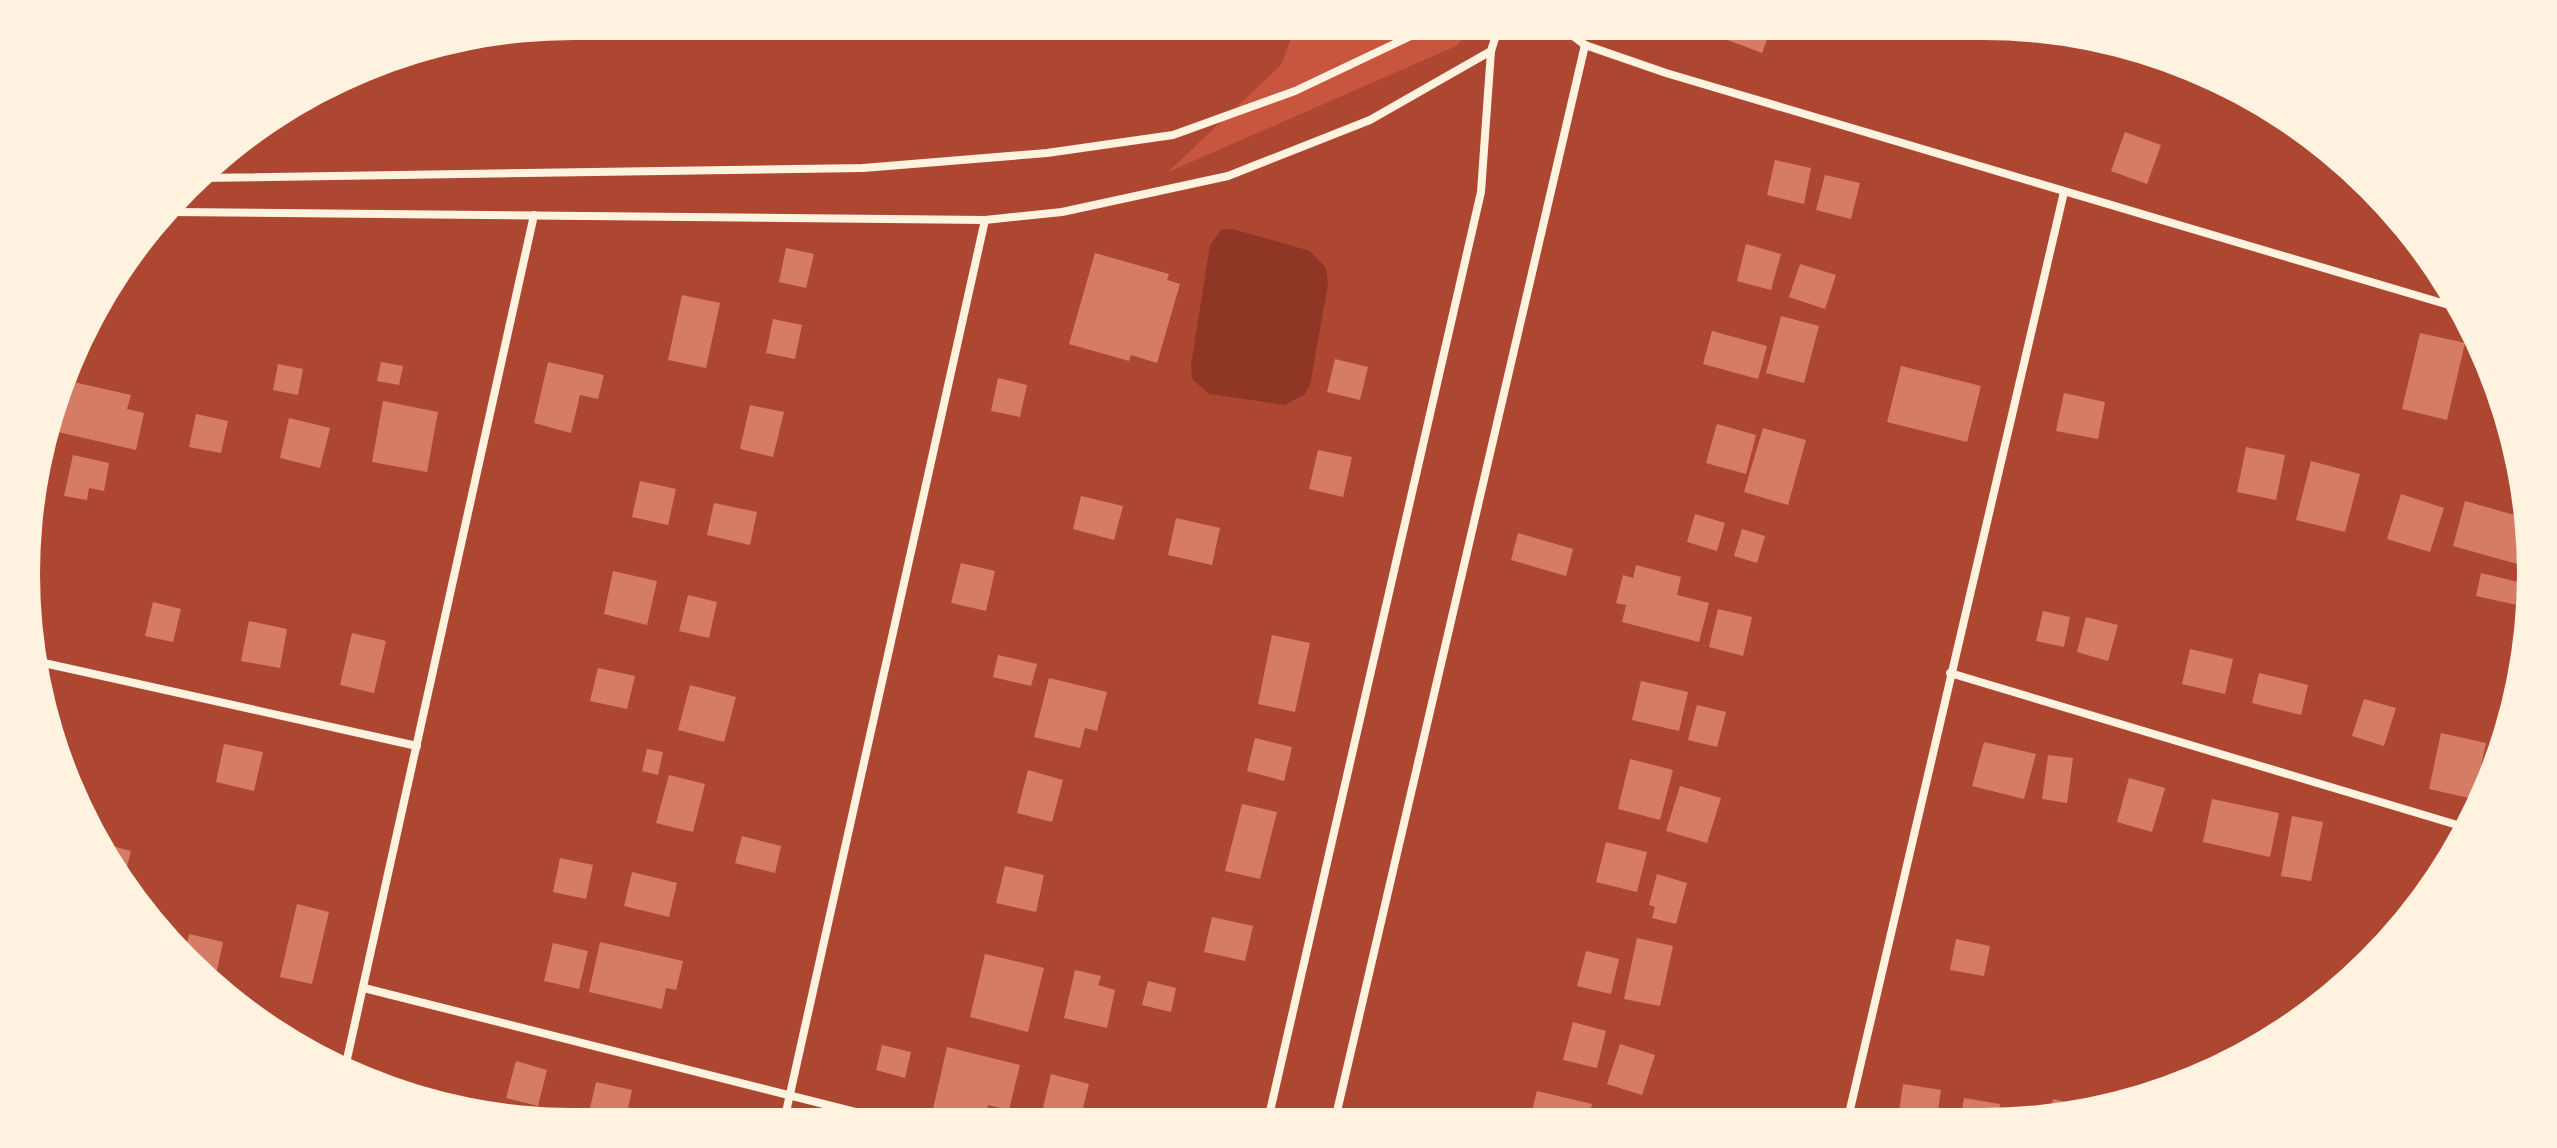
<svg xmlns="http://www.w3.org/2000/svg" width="2557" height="1148" viewBox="0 0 2557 1148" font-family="'Asap Condensed',sans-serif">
  <rect width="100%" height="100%" fill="#c8553d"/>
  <path fill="#ae4732" d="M574,26h722l-15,39 -113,107 288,-126 19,-20h508l106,10 103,32 95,50 83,68 68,83 51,95 31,103 11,107 -10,106 -32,103 -71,124 -101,101 -124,72 -138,37 -1481,5 -106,-10 -103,-32 -153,-94 -113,-138 -63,-168 -10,-106 10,-106 64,-168 113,-138 87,-63 97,-44z"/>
  <path fill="#8f3625" d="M1233,229l77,22 16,17 2,16 -18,101 -5,9 -20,11 -76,-11 -17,-15 -1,-14 19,-120 11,-15z"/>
  <g fill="#d67c66">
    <path d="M1729,26h43l-10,27 -37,-14z"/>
    <path d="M2125,132l36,13 -14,39 -36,-13z"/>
    <path d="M1775,160l36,8 -7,36 -37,-9z"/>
    <path d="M1825,175l35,8 -9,36 -35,-9z"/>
    <path d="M1746,244l35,10 -10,36 -34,-9z"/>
    <path d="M786,248l28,6 -8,34 -27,-6z"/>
    <path d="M1095,253l74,21 -2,6 13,4 -23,79 -26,-8 -2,6 -60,-17z"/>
    <path d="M1800,264l36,11 -11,34 -36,-12z"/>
    <path d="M682,295l38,8 -14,65 -38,-8z"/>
    <path d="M1781,316l38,10 -15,57 -38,-10z"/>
    <path d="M773,319l29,6 -7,34 -29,-6z"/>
    <path d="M1712,331l55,15 -9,33 -55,-15z"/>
    <path d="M2420,333l45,10 -18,77 -45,-11z"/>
    <path d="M1335,359l33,8 -8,33 -33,-8z"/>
    <path d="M381,362l22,4 -4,19 -22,-4z"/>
    <path d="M548,362l56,13 -6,24 -18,-4 -9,38 -37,-10z"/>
    <path d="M278,364l25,5 -5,26 -25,-5z"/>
    <path d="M1901,366l80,20 -14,56 -80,-20z"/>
    <path d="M998,378l29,7 -7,32 -29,-6z"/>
    <path d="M69,381l62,14 -4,14 17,4 -8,37 -78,-18z"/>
    <path d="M2064,393l41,9 -7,37 -42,-8z"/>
    <path d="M383,401l55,11 -11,60 -55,-10z"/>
    <path d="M750,405l34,7 -11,45 -33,-8z"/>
    <path d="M196,414l32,7 -7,32 -32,-6z"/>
    <path d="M289,418l41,10 -10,40 -40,-10z"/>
    <path d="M1717,424l39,11 -10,39 -40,-11z"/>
    <path d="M1763,428l43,12 -18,65 -44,-13z"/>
    <path d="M2246,447l39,8 -9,45 -39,-8z"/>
    <path d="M1318,450l34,7 -9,40 -34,-8z"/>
    <path d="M73,455l36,8 -5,28 -15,-3 -2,12 -23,-4z"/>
    <path d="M2311,461l49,13 -15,58 -49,-12z"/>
    <path d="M640,481l36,8 -8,36 -36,-8z"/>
    <path d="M2401,494l43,14 -14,44 -43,-13z"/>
    <path d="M1081,496l42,10 -9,34 -41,-11z"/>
    <path d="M2465,501l60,17 1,10 -9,36 -64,-18z"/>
    <path d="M714,503l43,9 -7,33 -43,-10z"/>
    <path d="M1695,514l30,9 -8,28 -30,-9z"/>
    <path d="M1176,518l44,10 -8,37 -44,-10z"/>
    <path d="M1742,529l23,7 -8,27 -23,-7z"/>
    <path d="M1518,533l55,16 -7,27 -55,-16z"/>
    <path d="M961,563l34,8 -9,40 -35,-8z"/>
    <path d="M1636,565l45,12 -4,18 32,8 -10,39 -77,-20 4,-17 -10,-2 7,-28 10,3z"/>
    <path d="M613,571l44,10 -10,44 -43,-11z"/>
    <path d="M2481,573l41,10 -5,22 -41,-9z"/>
    <path d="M688,595l29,7 -8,36 -30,-7z"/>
    <path d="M153,602l28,7 -8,33 -28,-6z"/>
    <path d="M1718,609l34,8 -9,39 -34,-9z"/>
    <path d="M2043,611l27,6 -6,30 -28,-6z"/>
    <path d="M2086,617l32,8 -10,36 -31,-9z"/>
    <path d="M249,621l38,8 -7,39 -39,-7z"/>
    <path d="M352,633l34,8 -12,52 -34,-8z"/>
    <path d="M1272,635l38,8 -15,69 -37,-8z"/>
    <path d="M2190,649l43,10 -8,35 -43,-10z"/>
    <path d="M998,655l39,9 -6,22 -38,-9z"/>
    <path d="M598,668l37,8 -8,33 -37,-8z"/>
    <path d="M2259,673l49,12 -7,30 -49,-12z"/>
    <path d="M1049,678l58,14 -10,39 -12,-3 -5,20 -46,-11z"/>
    <path d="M1641,681l47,11 -9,39 -47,-11z"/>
    <path d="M690,685l46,12 -12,45 -46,-12z"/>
    <path d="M2364,699l32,9 -12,38 -32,-10z"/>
    <path d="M1697,705l29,7 -9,35 -29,-7z"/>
    <path d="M2441,733l45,10 -12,56 -45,-10z"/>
    <path d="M1255,738l37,9 -8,34 -37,-10z"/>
    <path d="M1984,742l52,12 -12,45 -52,-13z"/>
    <path d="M224,744l39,8 -9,39 -38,-9z"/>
    <path d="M647,749l16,3 -5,23 -16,-4z"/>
    <path d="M2048,755l25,3 -6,45 -25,-4z"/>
    <path d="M1630,759l43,11 -13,50 -42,-11z"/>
    <path d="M1028,770l35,10 -11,42 -35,-9z"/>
    <path d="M669,775l36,9 -12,48 -37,-9z"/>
    <path d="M2129,778l36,10 -13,44 -35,-10z"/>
    <path d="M1680,786l41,12 -14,45 -41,-12z"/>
    <path d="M2212,799l67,14 -9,44 -67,-15z"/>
    <path d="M1242,804l35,8 -17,67 -35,-8z"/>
    <path d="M2292,816l31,6 -12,59 -30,-5z"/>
    <path d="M742,836l39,10 -6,27 -40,-10z"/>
    <path d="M97,842l34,9 -7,27 -25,-30z"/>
    <path d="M1606,842l41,10 -10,40 -41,-10z"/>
    <path d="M560,858l33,7 -7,34 -33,-7z"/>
    <path d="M1005,866l39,9 -8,37 -40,-9z"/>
    <path d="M632,872l45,11 -8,34 -45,-11z"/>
    <path d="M1657,874l30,9 -11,41 -24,-6 3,-11 -6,-2z"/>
    <path d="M297,904l32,8 -17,72 -32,-7z"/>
    <path d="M1212,917l41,9 -8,35 -41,-9z"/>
    <path d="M189,934l34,8 -8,38 -9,-2 -21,-26z"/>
    <path d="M1637,938l36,8 -13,60 -36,-7z"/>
    <path d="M1956,939l34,7 -6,30 -34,-6z"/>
    <path d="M600,942l83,19 -7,29 -10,-2 -4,21 -73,-17z"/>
    <path d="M553,943l35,8 -9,38 -35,-8z"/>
    <path d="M1586,951l33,8 -8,35 -34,-8z"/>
    <path d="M985,954l59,14 -16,64 -58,-15z"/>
    <path d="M1075,970l26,6 -3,9 17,5 -8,38 -43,-10z"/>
    <path d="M1148,981l28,7 -5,24 -29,-7z"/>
    <path d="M1573,1022l33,9 -9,37 -34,-8z"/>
    <path d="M1620,1044l35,11 -13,40 -35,-11z"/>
    <path d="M882,1045l29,7 -6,26 -29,-8z"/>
    <path d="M947,1047l73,18 -11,45 -21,-5 -4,16h-4l-47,-12z"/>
    <path d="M516,1061l31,9 -9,36 -32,-8z"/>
    <path d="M1051,1074l38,10 -9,36 -38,-8z"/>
    <path d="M596,1082l36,8 -7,32 -37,-5z"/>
    <path d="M1903,1084l38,6 -4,28h-39z"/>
    <path d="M1537,1091l55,13 -4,15h-58z"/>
    <path d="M1964,1098l36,6 -2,13 -37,1z"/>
    <path d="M2053,1099l32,7 -1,3 -35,8z"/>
  </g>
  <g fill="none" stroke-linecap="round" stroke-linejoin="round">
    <g stroke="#fff3e0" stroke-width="8">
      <path d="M1560,26l25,19 81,28 793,235"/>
      <path d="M199,178l664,-10 184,-15 126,-18 122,-44 137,-65"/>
      <path d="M172,212l813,8 77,-8 166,-36 142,-56 121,-69"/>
      <path d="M35,661l382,85"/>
      <path d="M1950,673l514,154"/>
      <path d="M364,988l527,133"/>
      <path d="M345,1068l189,-853"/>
      <path d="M1848,1118l216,-926"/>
      <path d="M1268,1120l213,-928 10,-141 8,-25"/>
      <path d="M1335,1120l250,-1075"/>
      <path d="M784,1121l201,-901"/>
    </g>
  </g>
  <path d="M0 0H2557V1148H0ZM574 40H1983A534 534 0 0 1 2517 574V574A534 534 0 0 1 1983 1108H574A534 534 0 0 1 40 574V574A534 534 0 0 1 574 40Z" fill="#fff3e0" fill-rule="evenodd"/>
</svg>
